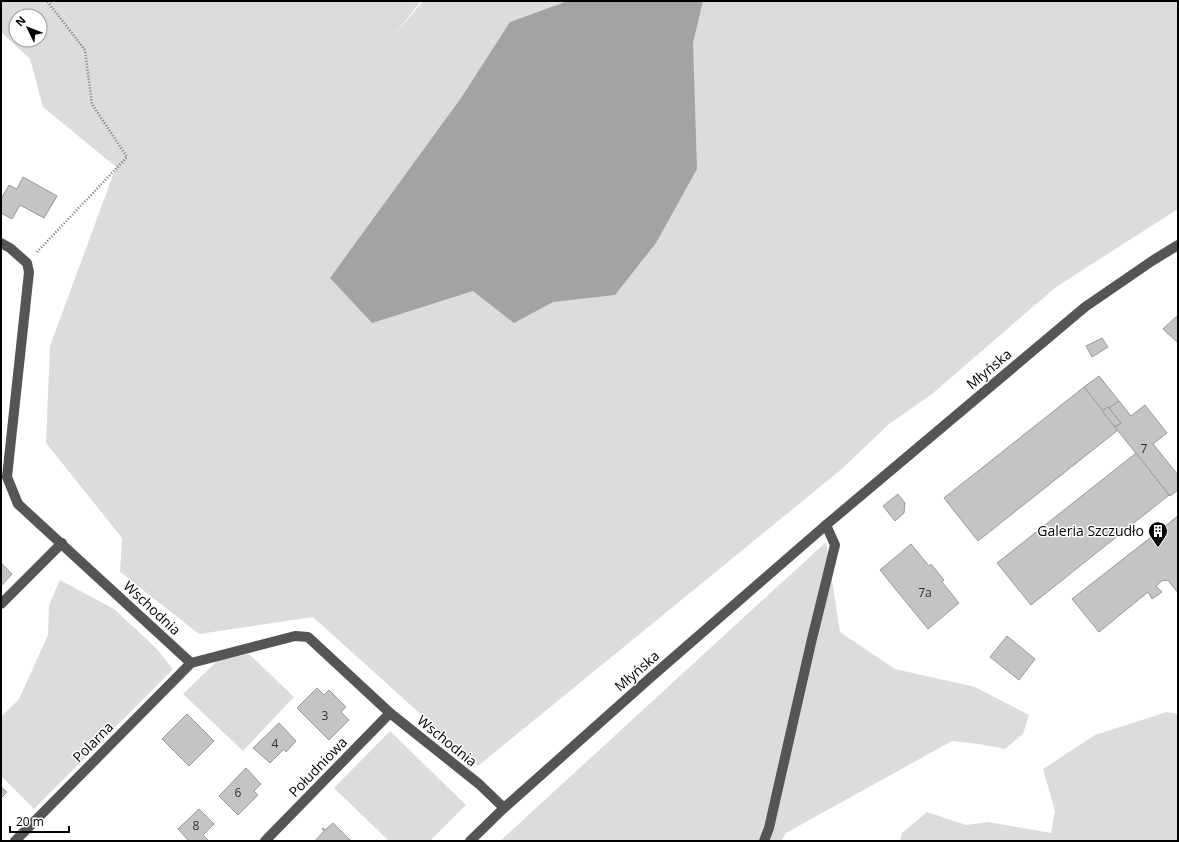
<svg xmlns="http://www.w3.org/2000/svg" width="1179" height="842" viewBox="0 0 1179 842" font-family="'Open Sans',sans-serif">
  <rect width="100%" height="100%" fill="#fff"/>
  <g fill="#dcdcdc" fill-rule="evenodd">
    <path d="M1,1h420l-31,39 33,-39h755v208l-122,78 -124,107 -43,30 -46,44 -365,298 -165,-149 -114,17 -79,-62 2,-34 -76,-95 4,-97 66,-179 -73,-60 -13,-48 -29,-27zM16,16h24v24h-24z"/>
    <path d="M826,542l14,90 55,37 80,18 54,28 -6,19 -18,15 -26,-5 -27,-3 -166,92 -5,8h-281z"/>
    <path d="M60,580l54,29 42,39 17,21 -139,140 -33,-33v-59l18,-18 29,-64 1,-30z"/>
    <path d="M249,654l45,43 -51,54 -60,-57 35,-34z"/>
    <path d="M1167,712l11,2v127h-278l2,-8 25,-21 39,13 22,-3 63,11 4,-22 -12,-42 52,-34z"/>
    <path d="M390,731l76,74 -36,36h-41l-55,-53z"/>
  </g>
  <path fill="#a3a3a3" d="M568,1h135l-10,42 4,126 -41,74 -41,52 -62,7 -39,21 -41,-32 -101,32 -42,-45 131,-180 49,-76z"/>
  <g fill="#c4c4c4" stroke="#999">
    <path d="M23,177l34,19 -13,22 -24,-13 -8,14 -11,-6v-14l8,-14 8,4z"/>
    <path d="M1178,315v28l-15,-14z"/>
    <path d="M1102,338l6,9 -16,10 -6,-11z"/>
    <path d="M1099,376l20,25 -10,7 -1,-1 -6,4 -18,-24z"/>
    <path d="M1084,387l34,43 -140,111 -34,-43z"/>
    <path d="M1119,401l12,15 14,-11 22,28 -14,11 25,31v15l-8,6 -55,-69 6,-4 -12,-15z"/>
    <path d="M1108,407l13,16 -6,4 -13,-16z"/>
    <path d="M1136,453l33,42 -138,110 -34,-42z"/>
    <path d="M898,494l7,9 -1,10 -9,8 -12,-15z"/>
    <path d="M1178,516v77l-10,-13 -2,1 -1,-1 -2,1v-1l-7,6 6,6 -10,7 -4,-7 -49,40 -27,-33z"/>
    <path d="M911,544l18,22 2,-2 13,16 -2,2 17,21 -31,26 -48,-59z"/>
    <path d="M1,563l11,11 -11,12z"/>
    <path d="M1007,636l28,23 -16,21 -29,-23z"/>
    <path d="M317,688l7,7 5,-5 17,17 -5,5 8,8 -20,20 -32,-32z"/>
    <path d="M187,714l27,27 -25,25 -27,-27z"/>
    <path d="M279,723l17,18 -10,11 -2,-3 -14,14 -17,-15z"/>
    <path d="M246,768l15,16 -7,7 4,4 -20,20 -19,-19z"/>
    <path d="M1,787l6,5 -6,6z"/>
    <path d="M199,809l15,15 -11,11 5,5 -2,1h-17l-11,-12z"/>
    <path d="M333,823l18,18h-36l9,-10 -2,-2 1,-1 2,2z"/>
  </g>
  <g fill="none" stroke-linecap="round" stroke-linejoin="round">
    <path stroke="#777" stroke-width="2.5" stroke-dasharray="1 2" stroke-linecap="butt" d="M37,252l90,-95 -35,-53 -7,-54 -38,-49"/>
    <g stroke="#555" stroke-width="10">
      <path d="M1,243l9,5 17,15 2,9 -22,205 11,27 173,159 104,-27 13,1 82,76 89,71 25,24"/>
      <path d="M1,604l61,-61"/>
      <path d="M15,841l176,-178"/>
      <path d="M265,841l125,-128"/>
      <path d="M470,841l34,-33 146,-130 176,-153 259,-218 67,-46 26,-16"/>
      <path d="M764,841l5,-13 42,-185 24,-98 -9,-20"/>
    </g>
  </g>
  <defs>
    <g id="building-pin" transform="scale(1)"><path d="M0 17L-7.5 6A9.5 9.5 0 1 1 7.5 6Z" fill="#000" stroke="#fff"/><path d="M-4-6H4V6H1V3H-1V6H-4ZM-2.5-4.3h1.7v1.8h-1.7ZM.8-4.3h1.7v1.8H.8ZM-2.5-1h1.7V.8h-1.7ZM.8-1h1.7V.8H.8Z" fill="#fff"/></g>
  </defs>
  <g fill-rule="evenodd">
    <use href="#building-pin" x="1158" y="531"/>
  </g>
  <g text-anchor="middle" stroke-width="3" stroke-linejoin="round" paint-order="stroke">
    <g font-size="12" fill="#313131">
      <text x="1144" y="453">7</text>
      <text x="925" y="597">7a</text>
      <text x="325" y="720">3</text>
      <text x="275" y="748">4</text>
      <text x="238" y="797">6</text>
      <text x="196" y="830">8</text>
    </g>
    <g font-size="14" fill="#000" stroke="#fff">
      <text transform="translate(989 369) rotate(-40)" y="5">Młyńska</text>
      <text transform="translate(152 608) rotate(43)" y="5">Wschodnia</text>
      <text transform="translate(637 671) rotate(-41)" y="5">Młyńska</text>
      <text transform="translate(447 741) rotate(39)" y="5">Wschodnia</text>
      <text transform="translate(93 742) rotate(-45)" y="5">Polarna</text>
      <text transform="translate(318 767) rotate(-46)" y="5">Południowa</text>
    </g>
    <g font-size="14" fill="#000" stroke="#fff" text-anchor="end">
      <text x="1144" y="536">Galeria Szczudło</text>
    </g>
  </g>
  <rect width="1179" height="842" fill="none" stroke="#000000" stroke-width="4"/>
  <g transform="translate(28 28) rotate(313)"><circle r="19" fill="#ffffff" stroke="#999999"/>
  <path d="M0-3L7 15L0 10L-7 15Z" fill="#000000"/>
  <text y="-6" font-size="11" font-weight="bold" text-anchor="middle" fill="#000000">N</text>
  </g>
  <path d="M10 826v6h59v-6" fill="none" stroke="#000000" stroke-width="2"/>
  <text x="16" y="826" font-size="12" fill="#000000" stroke="#ffffff" stroke-width="3" paint-order="stroke">20 m</text>
</svg>
